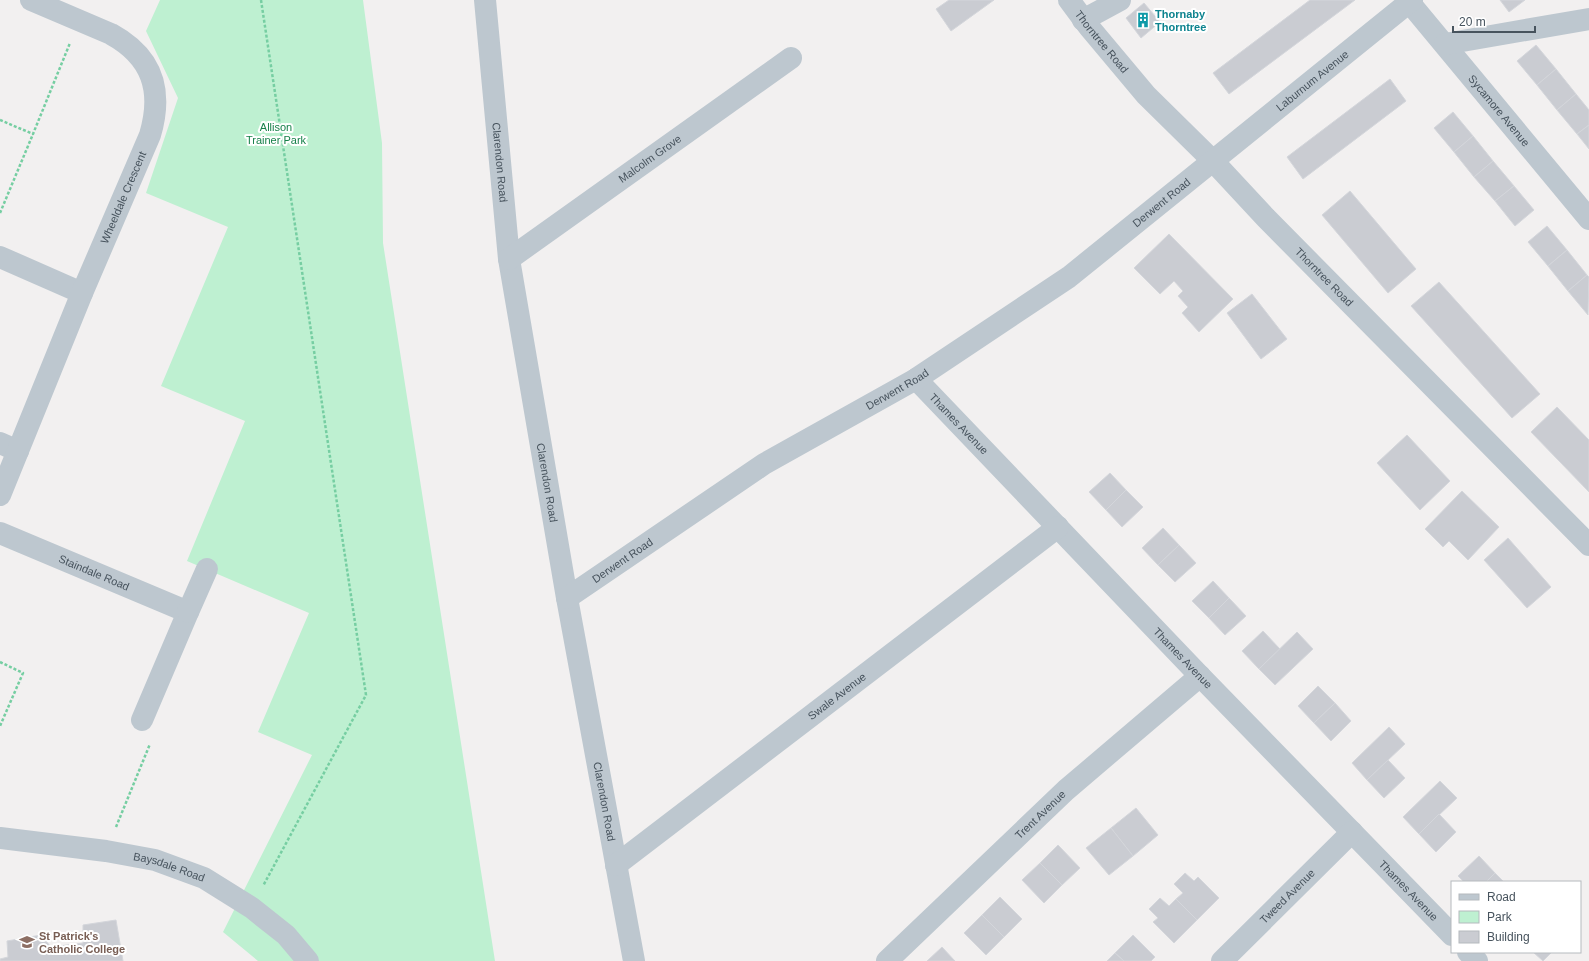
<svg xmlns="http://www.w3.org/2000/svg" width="1589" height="961" viewBox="0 0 1589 961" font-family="Helvetica,sans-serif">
  <rect width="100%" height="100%" fill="#f2f0f0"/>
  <path fill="#bef0d1" d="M160,0h203l19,143 1,100 112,718h-237l-35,-29 89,-177 -54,-23 51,-119 -122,-52 58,-140 -84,-35 67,-159 -82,-34 32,-95 -32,-67z"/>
  <g fill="#caccd2" stroke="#d4d6db">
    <path d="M949,0h45l-43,31 -15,-22z"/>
    <path d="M1310,0h45l-126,94 -16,-21z"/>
    <path d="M1500,0h25l-16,12z"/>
    <path d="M1144,3l16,19 -19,16 -15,-20z"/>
    <path d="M1536,45l20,24 -19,16 -20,-24z"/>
    <path d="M1556,69l20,25 -19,16 -20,-25z"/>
    <path d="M1390,79l16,22 -103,78 -16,-22z"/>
    <path d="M1576,94l13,16v15l-12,9 -20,-24z"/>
    <path d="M1453,112l20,24 -19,16 -20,-24z"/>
    <path d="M1589,125v24l-12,-15z"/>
    <path d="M1473,136l20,25 -19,16 -20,-25z"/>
    <path d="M1493,161l21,25 -19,15 -21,-24z"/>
    <path d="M1514,186l20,24 -19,16 -20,-25z"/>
    <path d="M1350,191l66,78 -28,24 -66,-78z"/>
    <path d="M1547,226l20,24 -19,16 -20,-24z"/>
    <path d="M1169,234l64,65 -34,33 -17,-19 6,-6 -10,-11 5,-5 -9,-10 -14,13 -26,-26z"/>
    <path d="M1567,250l20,25 -19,16 -20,-25z"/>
    <path d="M1587,275l2,2 -1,38 -20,-24z"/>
    <path d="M1439,282l101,112 -28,24 -101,-112z"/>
    <path d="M1252,294l35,45 -26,20 -34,-46z"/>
    <path d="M1557,407l32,33v52l-58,-60z"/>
    <path d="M1407,435l43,46 -30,29 -43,-47z"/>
    <path d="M1110,473l16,17 -20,20 -17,-18z"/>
    <path d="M1126,490l17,17 -21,20 -16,-17z"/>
    <path d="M1462,491l37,36 -31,33 -19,-19 -6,6 -18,-18z"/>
    <path d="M1163,528l16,17 -21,20 -16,-17z"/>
    <path d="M1508,538l43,49 -24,21 -43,-48z"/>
    <path d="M1179,545l17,18 -21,19 -17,-17z"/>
    <path d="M1213,581l16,17 -20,20 -17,-17z"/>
    <path d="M1229,598l17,18 -21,19 -16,-17z"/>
    <path d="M1263,631l17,18 -21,20 -17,-18z"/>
    <path d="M1297,632l16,17 -38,36 -16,-16z"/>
    <path d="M1318,686l17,17 -21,20 -16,-17z"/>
    <path d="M1335,703l16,18 -20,20 -17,-18z"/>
    <path d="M1389,727l16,17 -38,36 -15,-17z"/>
    <path d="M1388,760l17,18 -21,20 -17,-18z"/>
    <path d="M1440,781l17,17 -38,36 -16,-17z"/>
    <path d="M1136,808l22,27 -25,21 -22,-28z"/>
    <path d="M1439,814l17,18 -20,20 -17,-18z"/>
    <path d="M1111,828l22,28 -24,19 -23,-27z"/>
    <path d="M1058,845l22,23 -18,17 -22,-22z"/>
    <path d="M1479,856l16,17 -9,9h-22l-6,-6z"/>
    <path d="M1040,863l22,22 -18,18 -22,-23z"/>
    <path d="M1185,873l9,8 4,-4 21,21 -22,22 -21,-21 7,-6 -9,-9z"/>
    <path d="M1495,873l9,9h-18z"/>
    <path d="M1000,897l22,22 -18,18 -22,-22z"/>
    <path d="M1160,898l9,8 7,-7 21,21 -23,23 -21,-21 5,-4 -9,-9z"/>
    <path d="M982,915l22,22 -18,18 -22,-22z"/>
    <path d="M116,920l7,41h-123v-2l8,-2 -1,-16 34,-6 10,12 32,-4v-18z"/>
    <path d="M1133,935l22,22 -4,4h-27l-9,-8z"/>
    <path d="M942,947l13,14h-28z"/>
    <path d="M1533,952h19l-9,9z"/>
    <path d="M1115,953l9,8h-17z"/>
  </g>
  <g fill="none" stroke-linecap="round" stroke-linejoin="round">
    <g stroke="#76cea2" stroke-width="2.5" stroke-dasharray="3 2" stroke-linecap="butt">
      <path d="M261,0l105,695 -103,191"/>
      <path d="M0,120l33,14 37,-91"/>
      <path d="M0,213l33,-79"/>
      <path d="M0,662l23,11 -23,53"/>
      <path d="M116,827l34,-83"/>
    </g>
    <g stroke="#bdc7cf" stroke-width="22">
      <path id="s1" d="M485,0l24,259 58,339 67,363"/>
      <path id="s2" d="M1069,0l20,27 57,68 67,66 53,57 323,327"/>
      <path id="s3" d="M1409,2l180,217"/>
      <path d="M1083,20l37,-20"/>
      <path d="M1445,44l144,-25"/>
      <path d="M0,257l82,36"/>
      <path id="s4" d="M509,259l282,-201"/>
      <path id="s5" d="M916,379l284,297 252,259"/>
      <path d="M0,443l18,8"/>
      <path id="s6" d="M0,495l82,-202 68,-158c13,-44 3,-78 -39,-101l-80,-34"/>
      <path id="s7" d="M0,533l188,79 -46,108"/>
      <path id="s8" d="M567,598l197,-134 152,-85 153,-102 343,-277"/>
      <path d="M188,612l19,-43"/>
      <path id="s9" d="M0,838l106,13 49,9 49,18 48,30 34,27 22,26"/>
      <path id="s10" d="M616,865l442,-338"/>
      <path d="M1468,952l9,9"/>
      <path id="s11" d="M887,961l179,-171 134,-114"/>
      <path id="s12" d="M1222,961l130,-129"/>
    </g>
  </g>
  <defs>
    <g id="building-bare" transform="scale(1.2)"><path d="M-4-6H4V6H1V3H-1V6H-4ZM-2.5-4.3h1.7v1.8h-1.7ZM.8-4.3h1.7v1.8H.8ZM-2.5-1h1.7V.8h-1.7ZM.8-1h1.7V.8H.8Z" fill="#0f9aa8" stroke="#fff" stroke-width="2.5" paint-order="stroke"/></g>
    <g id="school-bare" transform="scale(1.2)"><path d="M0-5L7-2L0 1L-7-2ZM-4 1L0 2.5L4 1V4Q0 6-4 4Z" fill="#8d6e63" stroke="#fff" stroke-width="2.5" paint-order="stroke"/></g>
  </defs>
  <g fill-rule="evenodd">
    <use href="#building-bare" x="1143" y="20"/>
    <use href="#school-bare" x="27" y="942"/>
  </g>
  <g text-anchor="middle" stroke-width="4" stroke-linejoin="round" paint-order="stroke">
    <g font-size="11" font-weight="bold" fill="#0d838f" stroke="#fff" text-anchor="start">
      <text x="1155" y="18">Thornaby<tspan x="1155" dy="13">Thorntree</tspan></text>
    </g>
    <g font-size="11" fill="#47535d" stroke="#fff">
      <text dy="4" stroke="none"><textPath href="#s2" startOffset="53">Thorntree Road</textPath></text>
      <text dy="4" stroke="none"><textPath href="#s8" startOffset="909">Laburnum Avenue</textPath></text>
      <text dy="4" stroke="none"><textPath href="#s3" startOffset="141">Sycamore Avenue</textPath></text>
      <text dy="4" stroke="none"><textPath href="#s4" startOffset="173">Malcolm Grove</textPath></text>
      <text dy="4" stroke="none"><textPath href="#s1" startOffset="163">Clarendon Road</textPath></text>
      <text dy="4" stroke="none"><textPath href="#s6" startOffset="322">Wheeldale Crescent</textPath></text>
      <text dy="4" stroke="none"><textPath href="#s8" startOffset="715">Derwent Road</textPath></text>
      <text dy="4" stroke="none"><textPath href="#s2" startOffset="377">Thorntree Road</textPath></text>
      <text dy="4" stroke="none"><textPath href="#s8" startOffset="391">Derwent Road</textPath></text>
      <text dy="4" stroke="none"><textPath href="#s5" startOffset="62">Thames Avenue</textPath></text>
      <text dy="4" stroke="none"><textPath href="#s1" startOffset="487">Clarendon Road</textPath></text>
      <text dy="4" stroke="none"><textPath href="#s8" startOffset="67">Derwent Road</textPath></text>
      <text dy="4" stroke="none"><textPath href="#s7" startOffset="102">Staindale Road</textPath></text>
      <text dy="4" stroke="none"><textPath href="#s5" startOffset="386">Thames Avenue</textPath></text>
      <text dy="4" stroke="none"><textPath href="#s10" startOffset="278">Swale Avenue</textPath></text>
      <text dy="4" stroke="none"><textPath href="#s1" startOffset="811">Clarendon Road</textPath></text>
      <text dy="4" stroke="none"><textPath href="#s11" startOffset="212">Trent Avenue</textPath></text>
      <text dy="4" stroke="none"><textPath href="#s9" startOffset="172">Baysdale Road</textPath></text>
      <text dy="4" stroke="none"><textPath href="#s5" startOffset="710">Thames Avenue</textPath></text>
      <text dy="4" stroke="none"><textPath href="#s12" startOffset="92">Tweed Avenue</textPath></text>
    </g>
    <g font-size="11" fill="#17804a" stroke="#fff">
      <text x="276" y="131">Allison<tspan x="276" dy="13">Trainer Park</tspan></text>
    </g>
    <g font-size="11" font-weight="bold" fill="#785e54" stroke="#fff" text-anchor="start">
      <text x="39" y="940">St Patrick's<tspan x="39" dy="13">Catholic College</tspan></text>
    </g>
  </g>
  <rect x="1451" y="881" width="130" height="72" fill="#ffffff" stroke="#b5babe"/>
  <rect x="1459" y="894" width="20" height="6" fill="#bdc7cf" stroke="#b5babe"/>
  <text x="1487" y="901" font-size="12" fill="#47535d">Road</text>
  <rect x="1459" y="911" width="20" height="12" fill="#bef0d1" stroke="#b5babe"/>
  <text x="1487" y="921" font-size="12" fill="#47535d">Park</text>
  <rect x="1459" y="931" width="20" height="12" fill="#caccd2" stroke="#b5babe"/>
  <text x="1487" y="941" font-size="12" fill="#47535d">Building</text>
  <path d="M1453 26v6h82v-6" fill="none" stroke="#47535d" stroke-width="2"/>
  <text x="1459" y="26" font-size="12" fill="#47535d" stroke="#ffffff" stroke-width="3" paint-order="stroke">20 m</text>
</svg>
